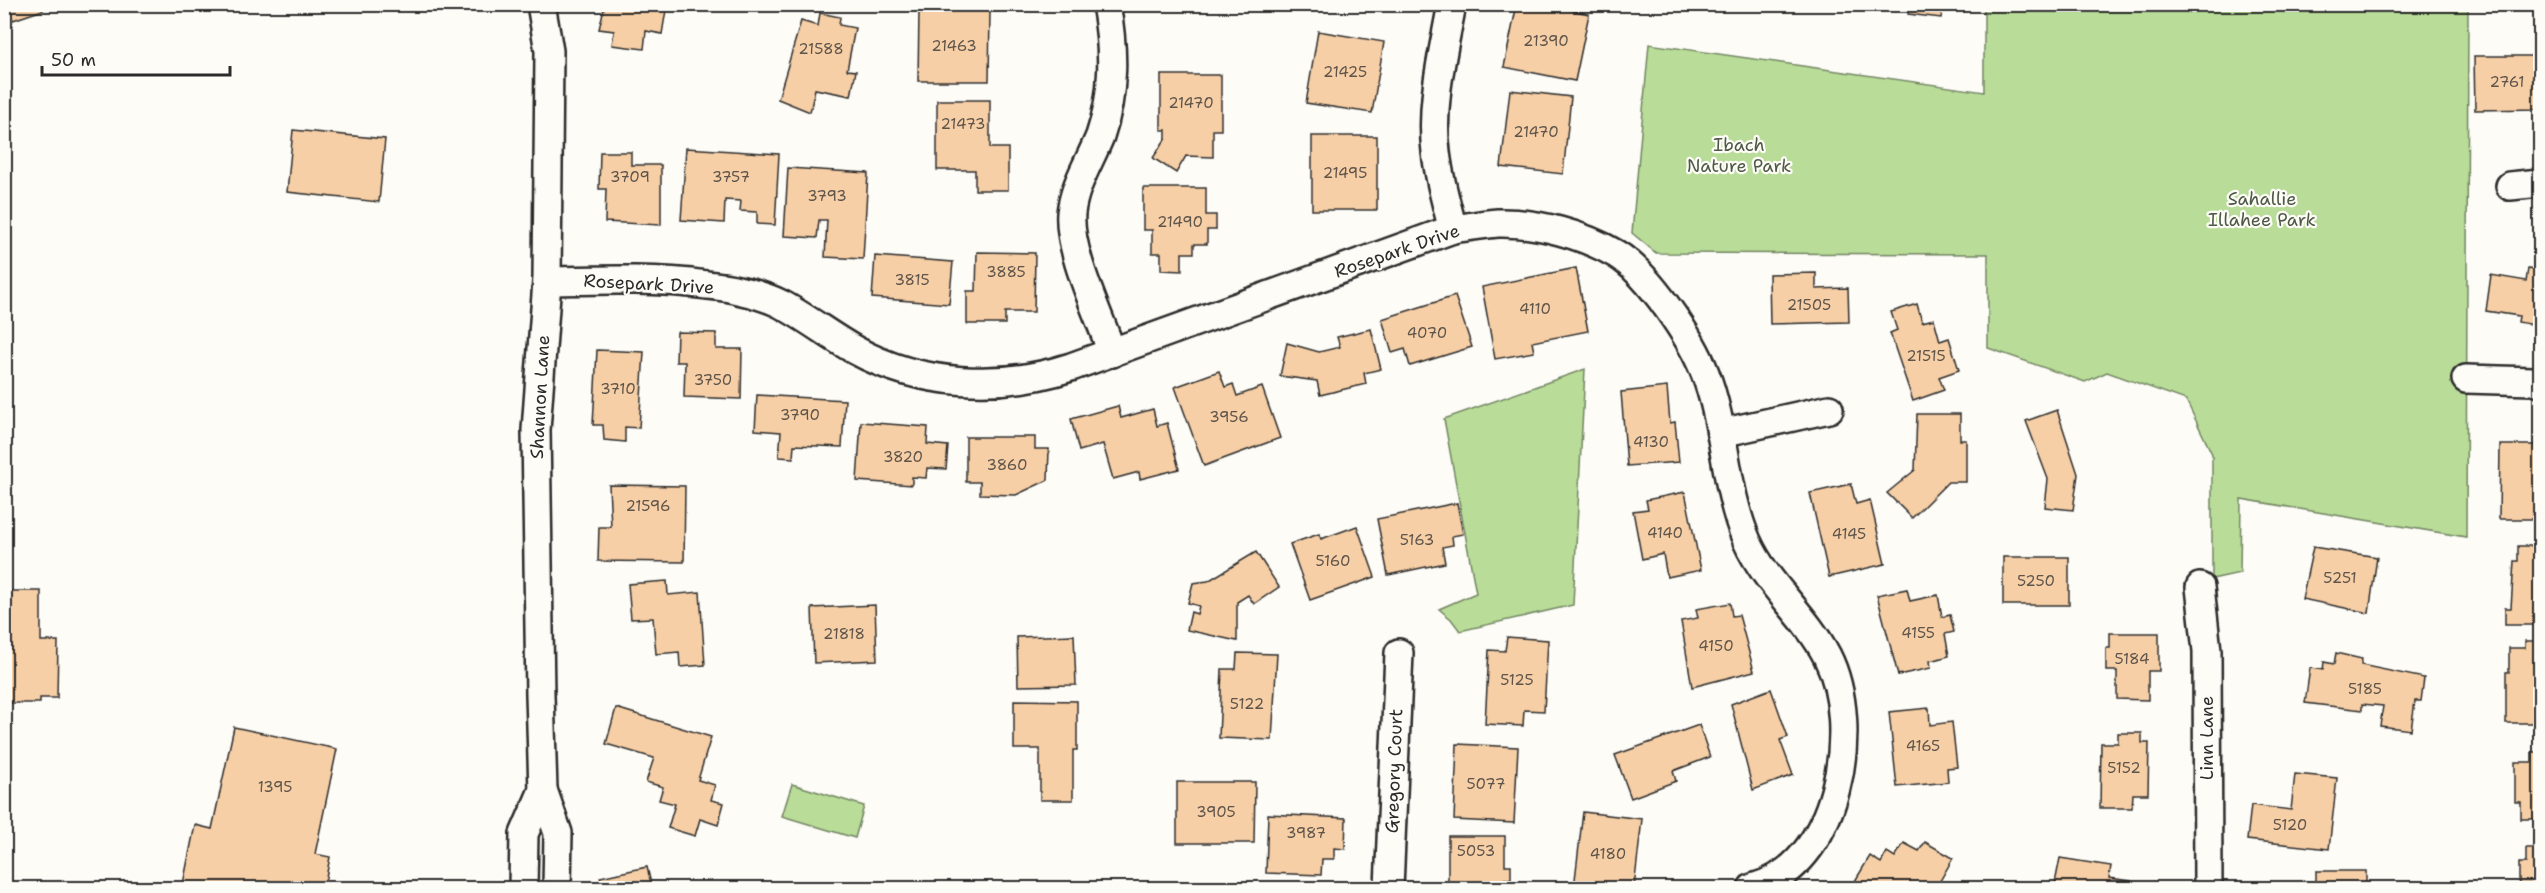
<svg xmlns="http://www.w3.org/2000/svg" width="2545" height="893" viewBox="0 0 2545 893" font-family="'Shantell Sans',sans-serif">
  <rect width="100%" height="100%" fill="#fdfcf7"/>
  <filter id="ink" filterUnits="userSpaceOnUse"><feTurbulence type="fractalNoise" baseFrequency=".0167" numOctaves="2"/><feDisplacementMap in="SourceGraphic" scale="12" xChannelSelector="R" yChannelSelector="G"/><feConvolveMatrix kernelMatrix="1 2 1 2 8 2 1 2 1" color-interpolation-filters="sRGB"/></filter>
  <g filter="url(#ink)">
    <g fill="#b9dd98" stroke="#728462" stroke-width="1.5">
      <path d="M1984,5h484l-2,532 -225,-38 -1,74 -28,6v-125l-26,-54 -79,-28 -22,10 -97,-34v-94l-332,-1 -24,-20 17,-189 335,48z"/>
      <path d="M1585,369l-12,236 -113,26 -9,-12 -12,-10 37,-16 -32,-174z"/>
      <path d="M792,784l72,22 -9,32 -73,-22z"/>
    </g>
    <g fill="#f7cfa6" stroke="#2b2b2b" stroke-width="1.5">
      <path d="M6,4h36l1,6 -30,10z"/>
      <path d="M605,4h62l-5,30 -16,-3 -2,18 -32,-4 2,-14 -15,-2z"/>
      <path d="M1333,4h50l-1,7z"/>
      <path d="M1517,4h40l-1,3 33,7 -14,67 -71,-14z"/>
      <path d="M1909,4h34l-2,14 -33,-4z"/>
      <path d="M919,11h71l-1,70h-71z"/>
      <path d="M820,13l20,4 -1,8 16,3 -8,42 9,1 -5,25 -36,-7 -5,23 -32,-13 23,-78 17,5z"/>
      <path d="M1318,31l66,11 -12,71 -66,-10z"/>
      <path d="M2474,56h66v53l-65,1z"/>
      <path d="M1161,75h60v55h-8v27l-27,-1 -10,17 -23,-15 13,-20v-8h-5z"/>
      <path d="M1510,90l61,7 -8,77 -62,-7z"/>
      <path d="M937,100h53v48h18v42h-33v-20h-38z"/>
      <path d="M293,130l92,9 -6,63 -92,-10z"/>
      <rect x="1312" y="136" width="65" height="74"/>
      <path d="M686,148l93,6 -4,71 -18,-1v-12l-17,-1 1,-10 -16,-1 -1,23 -43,-3z"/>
      <path d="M600,152h31v13h30v60l-56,-3 1,-33h-7z"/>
      <path d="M788,168l80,5 -5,86 -38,-2 2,-37h-8l-2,18 -33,-2z"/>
      <path d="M1143,188h63v27h10v15h-9v14h-13v9h-12v18l-21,-1v-17h-9v-23h-9z"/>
      <path d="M977,252l58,1 -1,59h-29v12h-38v-33h9z"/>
      <path d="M875,256l78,6 -4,42 -77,-6z"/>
      <path d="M1576,268l12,63 -56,11 2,10 -39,7 -13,-72z"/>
      <path d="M2528,269l12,2v55l-22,-4 1,-6 -33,-5 5,-36 35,6z"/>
      <path d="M1816,273v16l32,-1 1,34 -79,2 -1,-50z"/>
      <path d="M1455,296l17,51 -62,19 -5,-17 -13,4 -10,-34z"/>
      <path d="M1917,304l5,18 12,-3 6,22 9,-3 10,32 -20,7 5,13 -31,11 -23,-68 7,-3 -6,-18z"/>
      <path d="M1371,329l10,40 -17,4 2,11 -46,11 -3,-14 -37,-5 7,-33 32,9 21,-5 -3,-10z"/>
      <path d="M677,332l39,1v16h26l-1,50 -57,-2 1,-35h-9z"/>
      <path d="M597,350l47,2 -5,76 -14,-1v15l-21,-2 -1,-15h-10z"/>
      <path d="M1219,371l6,16 8,-3 4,12 25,-9 18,51 -76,28 -29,-79z"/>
      <path d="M1667,387l3,36 5,-1 4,40 -52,4 -6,-74z"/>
      <path d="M757,395l88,5 -3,47 -48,-2 -1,13 -14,-1 2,-25 -26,-2z"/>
      <path d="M1118,406l3,12 32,-9 4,17 10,-3 12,46 -39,10 -1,-7 -26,7 -10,-35 -24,7 -8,-32z"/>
      <path d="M2057,410l21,64 -5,36 -28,-3 3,-28 -22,-58z"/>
      <path d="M1917,414h43v26h6v42h-18l-36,36 -25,-25 28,-23z"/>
      <path d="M861,422l67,5 -1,17 21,2 -2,23 -19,-1 -1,10 -14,-1v8l-55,-4z"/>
      <path d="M966,437h69v12h14l-1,31 -32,15 -36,-1v-12h-14z"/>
      <path d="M2500,445h40v74h-41z"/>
      <path d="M1851,484l5,20 14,-4 15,64 -56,13 -19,-84z"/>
      <path d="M609,485l76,1 -1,76 -86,-1 1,-34h12z"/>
      <path d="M1685,492l16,78 -34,7 -4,-23 -21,5 -9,-48 15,-2 -2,-9z"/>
      <path d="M1457,503l6,31 -11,2 1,9 -11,2 3,16 -57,12 -11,-56z"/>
      <path d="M1357,526l18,51 -65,23 -20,-56 29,-10 2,5z"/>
      <path d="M2518,546h22v79h-35v-17h6l3,-47h4z"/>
      <path d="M2313,547l64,10 -8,56 -67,-14z"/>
      <path d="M1256,552l23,35 -25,17 -6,-9 -11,7v39l-50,-11 4,-18 6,2 2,-8 -11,-3 5,-20 15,-2z"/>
      <rect x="2003" y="557" width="66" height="48"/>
      <path d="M667,581l1,14 32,-3 5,73 -25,2 -1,-15 -23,2 -3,-36 -22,1 -3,-35z"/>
      <path d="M1907,589l3,12 28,-6 4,22 8,-2 4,17 -9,2 4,22 -19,5 1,7 -33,7 -21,-80z"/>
      <path d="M4,591h37v50h17l-1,57h-17v5h-36z"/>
      <path d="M1730,603l2,13 7,-1 15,56 -62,16 -11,-66 17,-3 -2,-9z"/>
      <path d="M875,605l2,55 -63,3 -2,-55z"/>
      <path d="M2110,633h49v38h-11v29l-31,-1v-28h-11v-23h4z"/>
      <path d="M1074,635l2,50 -58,1 -1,-49z"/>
      <path d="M1507,637l41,3 -4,71 -20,-1 -1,16 -38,-2 4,-74 16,1z"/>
      <path d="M2525,641h15v82h-34v-51h3v-24h16z"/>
      <path d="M1237,653l40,1 -5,86 -53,-2 3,-69h14z"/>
      <path d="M2336,653l26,6 -1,6 63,13 -3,23h-6l-4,29 -31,-4 3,-20 -21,-2v6l-57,-7 5,-35 13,2 1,-8 10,2z"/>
      <path d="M1771,689l17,48 -8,3 13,35 -40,15 -22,-86z"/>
      <path d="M1014,700l63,1v49h-4v50h-33v-51h-26z"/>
      <path d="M616,708l95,29 -13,43 17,5 -4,15 13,3 -6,22 -18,-6 -5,17 -27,-8 7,-24 -16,-4 4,-13 -17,-5 8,-24 -48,-14z"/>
      <path d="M1929,708l1,17 22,-3 5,45 -10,1 1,14 -51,5 -8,-75z"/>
      <path d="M1699,725l11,32 -37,14 3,10 -45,17 -16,-43z"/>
      <path d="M234,727l103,22 -22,105 15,3 -6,31h-135l1,-2 -7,-2 12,-59 17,4z"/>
      <path d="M2118,733h24v10h7l-1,51h-15l-1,14h-32l1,-65h17z"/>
      <path d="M1457,744l61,3 -4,76 -60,-3z"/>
      <path d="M2532,752h8v67h-19v-17h-6v-40h17z"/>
      <path d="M2295,774l42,4 -8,71 -82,-9 4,-35 40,5z"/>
      <path d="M1177,782h78l-1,61h-77z"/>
      <path d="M1583,812l59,7 -8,69h-60z"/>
      <path d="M1268,814l78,4 -1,31 -11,-1v11h-12l-1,16 -55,-2z"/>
      <path d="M1448,836h57v29h6v14h-7v9h-51v-3h-5z"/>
      <path d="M1925,842l28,16 -17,30h-80l-4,-2 18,-30 11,7 6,-11 8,5 9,-14 15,8z"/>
      <path d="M2526,848h14v40h-21v-25h7z"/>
      <path d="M2060,858l51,8 -2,12 22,3 -1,7h-76z"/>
      <path d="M647,867l5,21h-49l-3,-11z"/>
      <rect x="2316" y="871" width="50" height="17"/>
    </g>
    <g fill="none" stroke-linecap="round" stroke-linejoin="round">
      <g stroke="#2b2b2b" stroke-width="32">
        <g id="minor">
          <path d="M541,4l8,47 -2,230 -11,149 4,265 3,95 15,43 -1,55"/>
          <path d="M1106,4c8,45 9,88 -6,132 -10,25 -26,49 -29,77 -3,39 28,101 41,140"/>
          <path d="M1452,4c-9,49 -22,99 -16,148 3,26 10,52 17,77"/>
          <path d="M2510,186l30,-3"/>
          <path d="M547,281c53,-1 107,-3 160,4 10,1 21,2 31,5 14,3 31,8 43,14 26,14 49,32 74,46 65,36 146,40 216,17l382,-138c15,-2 31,-5 45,-6 39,-1 86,12 118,31 32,19 76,85 89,119 21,54 19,115 42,168 19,43 58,73 80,115 36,71 11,211 -75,232"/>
          <path d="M2466,379l67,2 7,2"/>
          <path d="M1721,433l108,-24"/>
          <path d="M2200,587l7,64 1,237"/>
          <path d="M523,888l1,-54 19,-44"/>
          <path d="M1389,888l10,-235"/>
        </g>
      </g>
      <use href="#minor" stroke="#fdfcf7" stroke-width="27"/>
    </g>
  </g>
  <g text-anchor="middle" stroke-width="4.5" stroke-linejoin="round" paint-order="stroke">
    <g font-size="15" fill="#5e544a">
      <text x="1546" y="46">21390</text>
      <text x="954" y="51">21463</text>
      <text x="821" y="54">21588</text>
      <text x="1345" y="77">21425</text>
      <text x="2507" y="87">2761</text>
      <text x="1191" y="108">21470</text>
      <text x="963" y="129">21473</text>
      <text x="1536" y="137">21470</text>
      <text x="1345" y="178">21495</text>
      <text x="630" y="182">3709</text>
      <text x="731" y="182">3757</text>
      <text x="827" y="201">3793</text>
      <text x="1180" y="227">21490</text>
      <text x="1006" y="277">3885</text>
      <text x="912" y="285">3815</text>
      <text x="1809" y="310">21505</text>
      <text x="1535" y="314">4110</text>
      <text x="1427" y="338">4070</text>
      <text x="1926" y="361">21515</text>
      <text x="713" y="385">3750</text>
      <text x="618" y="394">3710</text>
      <text x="800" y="420">3790</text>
      <text x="1229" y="422">3956</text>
      <text x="1651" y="447">4130</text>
      <text x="903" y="462">3820</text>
      <text x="1007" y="470">3860</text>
      <text x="648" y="511">21596</text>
      <text x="1665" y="538">4140</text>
      <text x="1849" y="539">4145</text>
      <text x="1417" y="545">5163</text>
      <text x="1333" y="566">5160</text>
      <text x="2340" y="583">5251</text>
      <text x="2036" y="586">5250</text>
      <text x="1918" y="638">4155</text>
      <text x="844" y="639">21818</text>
      <text x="1716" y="651">4150</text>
      <text x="2132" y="664">5184</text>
      <text x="1517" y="685">5125</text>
      <text x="2365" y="694">5185</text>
      <text x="1247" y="709">5122</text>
      <text x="1923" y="751">4165</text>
      <text x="2124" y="773">5152</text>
      <text x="1486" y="789">5077</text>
      <text x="275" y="792">1395</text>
      <text x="1216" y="817">3905</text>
      <text x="2290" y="830">5120</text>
      <text x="1306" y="838">3987</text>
      <text x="1476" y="856">5053</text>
      <text x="1608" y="859">4180</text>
    </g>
    <g font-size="18" fill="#4e5846" stroke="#fdfcf7">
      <text x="1739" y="151">Ibach<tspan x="1739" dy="21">Nature Park</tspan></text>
      <text x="2262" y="205">Sahallie<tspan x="2262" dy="21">Illahee Park</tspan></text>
    </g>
    <g font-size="18" fill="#2b2b2b" stroke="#fdfcf7">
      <text transform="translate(1397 251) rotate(-19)" y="6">Rosepark Drive</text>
      <text transform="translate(649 284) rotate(3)" y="6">Rosepark Drive</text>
      <text transform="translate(540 397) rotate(-87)" y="6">Shannon Lane</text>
      <text transform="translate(2207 738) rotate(-90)" y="6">Linn Lane</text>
      <text transform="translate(1394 771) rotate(-88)" y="6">Gregory Court</text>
    </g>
  </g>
  <rect width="2545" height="893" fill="none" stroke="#fdfcf7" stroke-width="24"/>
  <rect x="12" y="12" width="2521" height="869" fill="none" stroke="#2b2b2b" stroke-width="2" filter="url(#ink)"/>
  <path d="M42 66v9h188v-9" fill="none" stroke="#2b2b2b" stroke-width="3"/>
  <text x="51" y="66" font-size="18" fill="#2b2b2b" stroke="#fdfcf7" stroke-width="4.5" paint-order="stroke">50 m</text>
</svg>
